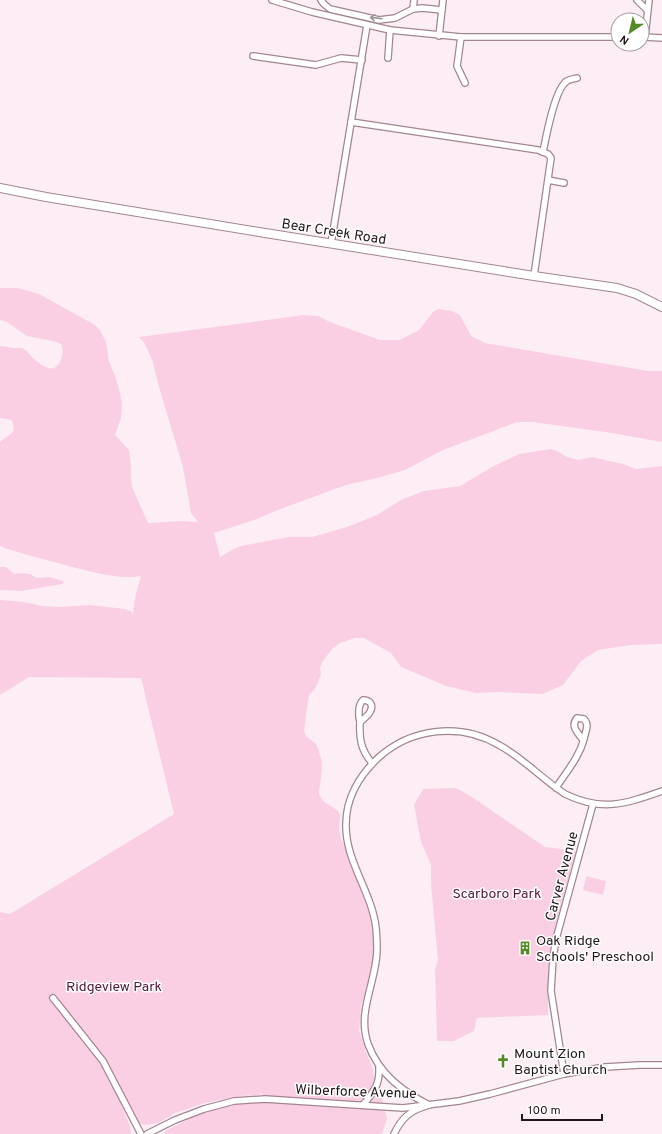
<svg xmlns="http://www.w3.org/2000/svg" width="662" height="1134" viewBox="0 0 662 1134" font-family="Overpass,sans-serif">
  <rect width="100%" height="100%" fill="#fceef4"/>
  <g fill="#facfe3">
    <path d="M0,288h18l21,6 56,31 5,5 6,12 3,19 7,18 4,14 2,11 -1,14 -6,17 14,15 2,15v11l1,11 16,36 34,-2 16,1 -7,-9 -8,-46 -24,-80 -6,-25 -8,-18 -6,-7 165,-22 14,1 12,6 50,18h20l19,-10 14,-18 5,-3 14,2 8,4 11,21 14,7 163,28h14v71l-50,-9 -79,-11h-16l-74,28 -38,20 -28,8 -31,7 -63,23 -29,12 -40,13 6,24 14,-8 7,-3 47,-9h24l35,-10 30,-12 24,-15 23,-9 36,-5 32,-19 27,-13 32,-5 8,3 8,5 11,3 14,-3 31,7 13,5 26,-3v178l-31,1 -33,5 -17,11 -18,24 -21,9 -45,-2 -21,1 -30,-7 -45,-19 -10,-14 -27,-15h-9l-15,5 -7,5 -11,14 -2,6 1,6 -3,8 -3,7 -6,6 -2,12 -3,24 2,5 10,8 2,5 4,13v7l-2,16 -1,5v4l5,8 13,8 3,4 -1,16 2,9 7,14 19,47 6,21 2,18v14l-3,14 -11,40 -2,24 7,21 7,17 2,17 5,6 6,22 1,5 -5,15h-218l3,-4c11,-5 22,-12 33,-16 17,-8 46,-12 64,-11l-2,-10 -4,2 -18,1 -35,7 -30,10 -17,10 -12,2 -6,-1 -13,-23 -7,1 10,24 1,8h-131v-222l10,2 164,-100 -33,-136 -112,-1 -29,18v-95l24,2 18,4 16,1 32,-2 35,4 7,3 1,4c1,-15 4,-27 8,-40 -22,5 -64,-8 -87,-14 -18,-5 -37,-9 -54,-16v-104c9,-9 17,-6 12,-22l-12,-2v-72c4,0 8,1 13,2 3,0 6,0 9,0 5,2 8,7 12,11 12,10 23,16 28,-3 1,-5 1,-8 -1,-12l-8,-3 -26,-5 -20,-14 -7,-2z"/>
    <path d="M0,567h6l8,7 7,-1 9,1 7,4 13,-1 13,4 1,1 -2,2 -41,7 -21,-1z"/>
    <path d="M456,788l13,7 76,52 31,4 -21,77 -7,41v46l-71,3 -3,13 -20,10h-17l-2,-72 3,-9 -7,-75v-20l-10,-23 -7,-37 9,-16z"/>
    <path d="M586,876l20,5 -3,14 -20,-5z"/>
  </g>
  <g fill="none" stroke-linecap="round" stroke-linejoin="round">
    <g stroke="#a38492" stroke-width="8">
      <g id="street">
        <path d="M272,0l40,12 78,18 71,7h157"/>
        <path d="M321,0l3,4 6,5 49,11 16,-2 18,-9 9,-1 20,2"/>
        <path d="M637,0l10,10"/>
        <path d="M413,9l1,-9"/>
        <path d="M439,36l4,-36"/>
        <path d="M461,37l-4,29 8,17"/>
        <path d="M642,37h3l4,-37"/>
        <path d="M645,37l17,1"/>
        <path d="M253,56l63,9 25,-7 21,2"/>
        <path d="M388,58l2,-28"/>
        <path d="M351,122l187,28 10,4 3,4 -17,118"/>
        <path d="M543,152c3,-15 12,-64 24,-71 3,-2 7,-2 10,-3"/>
        <path d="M548,180l16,3"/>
        <path d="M331,244l36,-219"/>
        <path d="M363,700c7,0 11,5 7,12 -2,4 -7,7 -10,10 -2,-7 -2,-17 3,-22z"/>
        <path d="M360,722c-1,17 1,28 12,41"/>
        <path d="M556,788c10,-16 23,-30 28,-49 1,-7 6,-14 0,-20l-7,-1c-7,8 1,15 6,22"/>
        <path d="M53,998l50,63 38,73"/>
        <path d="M564,1074l-13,-83 2,-33 3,-19 37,-135"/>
        <path d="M363,1105c11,-14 17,-20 16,-38"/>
        <path d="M147,1134l28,-14 29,-11 30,-8 31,-2 138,9 56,-7 31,-7 74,-20 41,-7 35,-2h22"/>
        <path d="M394,1134c8,-17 17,-24 35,-29 -27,-14 -50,-31 -61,-61 -10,-29 4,-54 8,-83 2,-11 1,-22 0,-33 -4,-36 -31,-67 -30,-104 0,-26 14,-49 32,-66 33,-30 82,-36 121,-13 24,13 43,34 66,49 37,18 60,10 97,-3"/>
      </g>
    </g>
    <g stroke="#a38492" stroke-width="10">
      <path id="secondary" d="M0,188l46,9 213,35 275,44 83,12 19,6 26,13"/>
    </g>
    <use href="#street" stroke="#fff" stroke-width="5.5"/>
    <use href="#secondary" stroke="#fff" stroke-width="8"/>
  </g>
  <defs><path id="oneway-shaft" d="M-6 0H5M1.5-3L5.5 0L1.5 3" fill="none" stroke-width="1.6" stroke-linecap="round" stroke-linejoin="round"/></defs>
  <use stroke="#9b9698" href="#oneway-shaft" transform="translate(376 18) rotate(-173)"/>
  <defs>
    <g id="building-bare" transform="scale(1.08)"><path d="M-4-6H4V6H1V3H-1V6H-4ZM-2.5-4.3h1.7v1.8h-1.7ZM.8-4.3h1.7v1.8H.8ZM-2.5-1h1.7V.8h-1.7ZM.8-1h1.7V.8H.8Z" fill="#548b25" stroke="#fff" stroke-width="2.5" paint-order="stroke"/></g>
    <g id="church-bare" transform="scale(1.08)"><path d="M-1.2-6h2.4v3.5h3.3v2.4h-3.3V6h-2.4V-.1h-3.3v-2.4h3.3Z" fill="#548b25" stroke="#fff" stroke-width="2.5" paint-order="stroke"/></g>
  </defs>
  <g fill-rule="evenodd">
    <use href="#building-bare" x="525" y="948"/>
    <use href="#church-bare" x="503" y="1061"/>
  </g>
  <g text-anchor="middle" stroke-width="3" stroke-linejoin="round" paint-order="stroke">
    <g font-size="14" fill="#20151a" stroke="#fff">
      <text transform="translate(334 231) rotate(9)" y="5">Bear Creek Road</text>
      <text transform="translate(561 876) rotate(-75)" y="5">Carver Avenue</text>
      <text transform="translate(356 1091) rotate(2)" y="5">Wilberforce Avenue</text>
    </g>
    <g font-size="14" fill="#511538" stroke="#fff">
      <text x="497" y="898">Scarboro Park</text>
      <text x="114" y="991">Ridgeview Park</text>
    </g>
    <g font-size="14" fill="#20151a" stroke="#fff" text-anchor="start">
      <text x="536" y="945">Oak Ridge<tspan x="536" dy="16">Schools' Preschool</tspan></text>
      <text x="514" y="1058">Mount Zion<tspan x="514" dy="16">Baptist Church</tspan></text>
    </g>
  </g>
  <g transform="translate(630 32) rotate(215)"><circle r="19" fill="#ffffff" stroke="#a6a1a3"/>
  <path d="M0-3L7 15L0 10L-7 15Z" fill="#548b25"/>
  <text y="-6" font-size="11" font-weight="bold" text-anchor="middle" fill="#20151a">N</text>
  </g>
  <path d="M522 1114v6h80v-6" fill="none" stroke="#20151a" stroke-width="2"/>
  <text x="528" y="1114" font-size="12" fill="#20151a" stroke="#ffffff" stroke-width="3" paint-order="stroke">100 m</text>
</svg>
